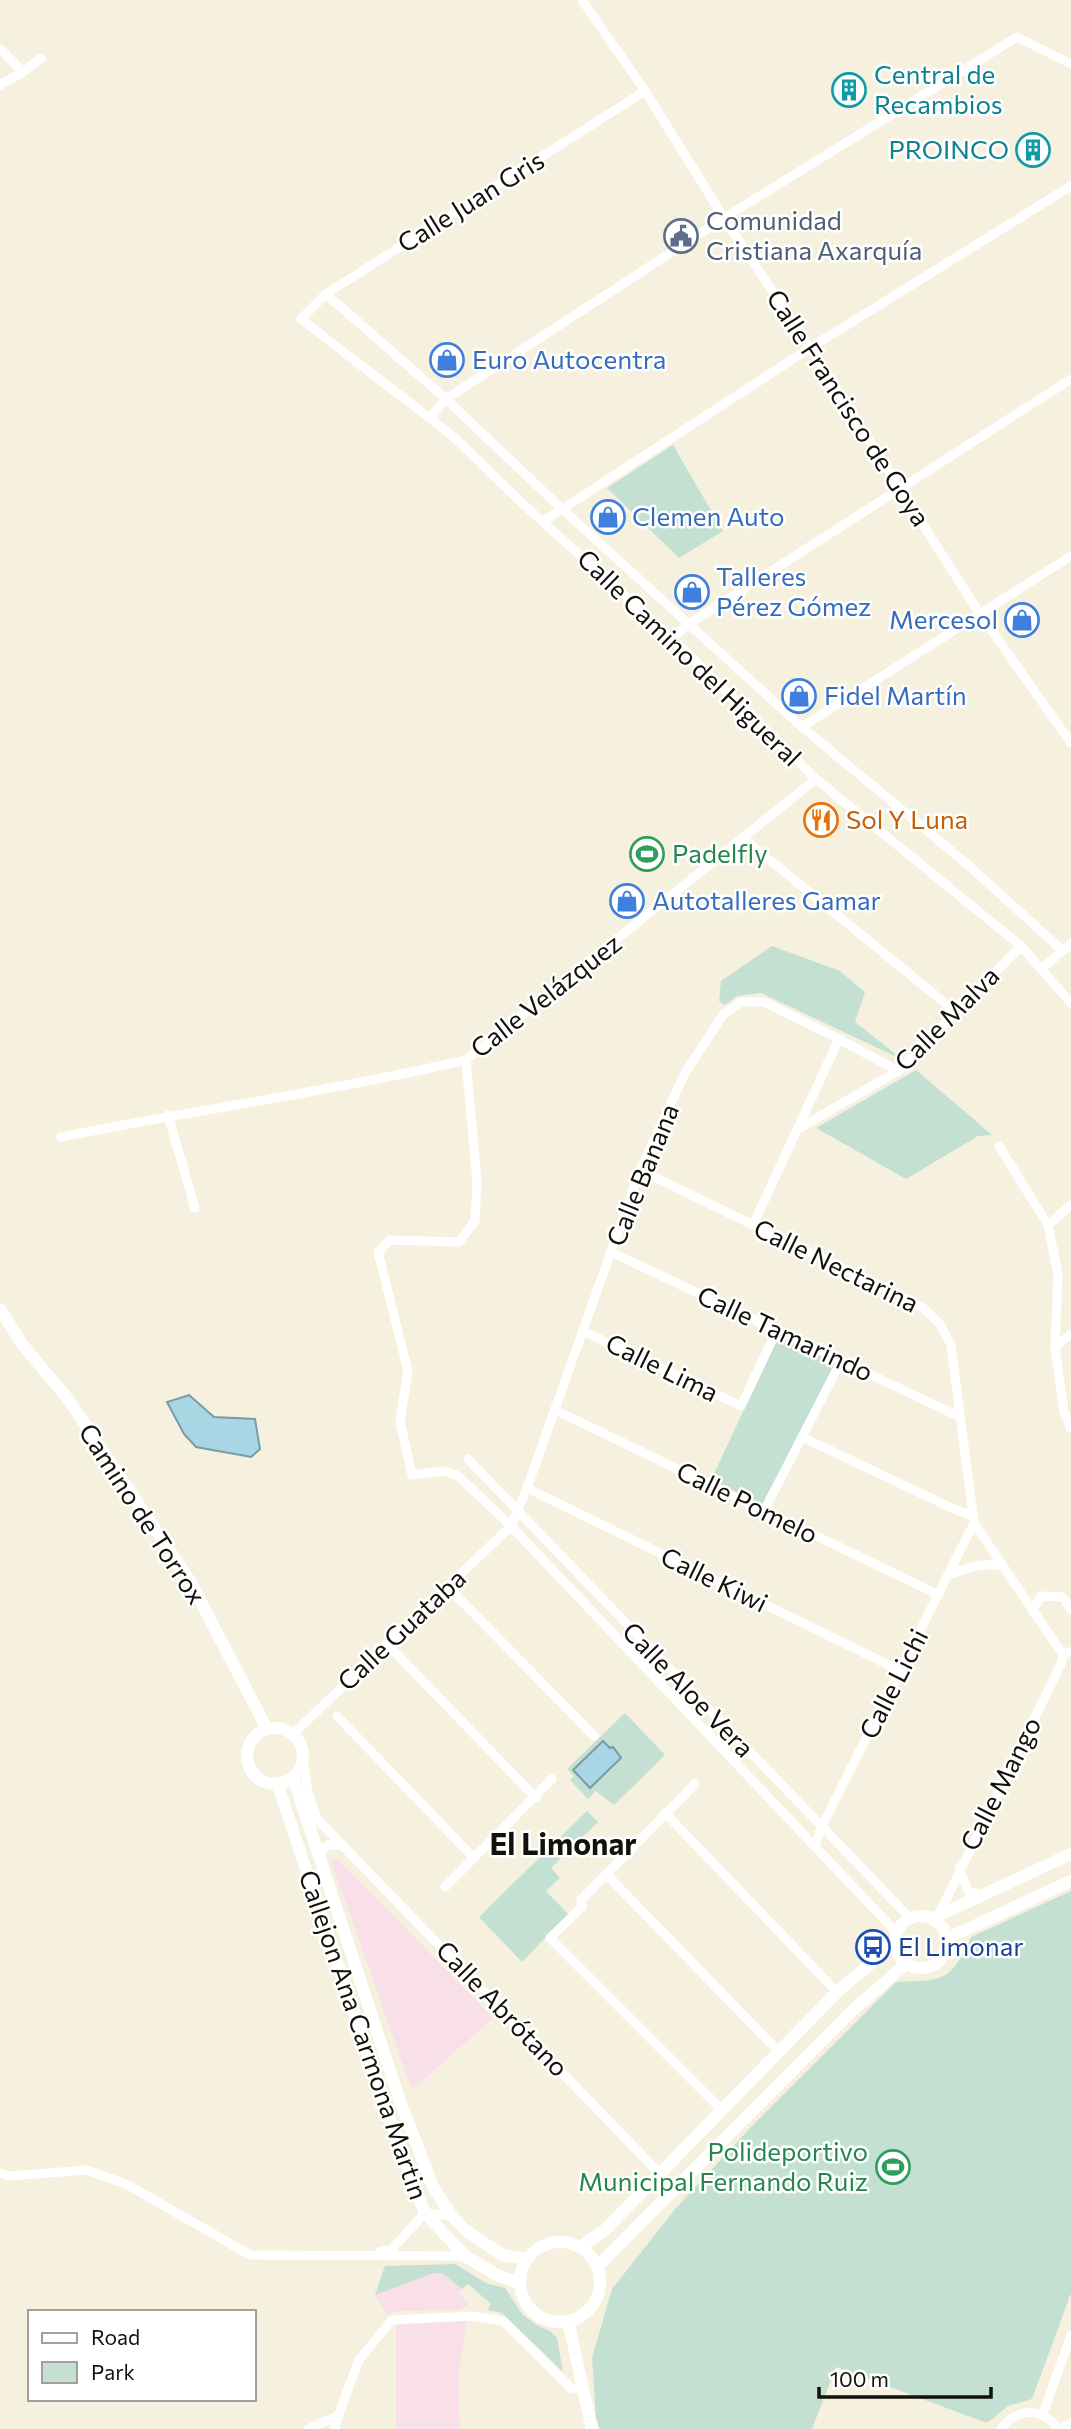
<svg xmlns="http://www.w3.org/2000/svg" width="1071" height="2429" viewBox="0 0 1071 2429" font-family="Commissioner,sans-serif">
  <rect width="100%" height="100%" fill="#f6f1df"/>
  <g fill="#f9dfe8">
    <path d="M337,1858l156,160 -81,72 -81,-229z"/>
    <path d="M434,2273l9,1 19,15 -3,4 9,12 -9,5 -60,1 -13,3 -11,-19z"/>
    <path d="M467,2320l-9,58 2,51h-64v-104z"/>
  </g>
  <g fill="#c3e0d2">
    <path d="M673,445l50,86 -44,27 -72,-70z"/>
    <path d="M772,946l68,25 25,21 -10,30 48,38 -142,-67 -24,3 -12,9 -6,-4 2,-20z"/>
    <path d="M916,1070l76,65 -14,1 -72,43 -90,-51z"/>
    <path d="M779,1335l57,28 -73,143 -53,-24z"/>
    <path d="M625,1713l40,42 -51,50 -18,-14 -8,8 -18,-19 4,-4 -7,-7z"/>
    <path d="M587,1811l11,11 -47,46 9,10 -14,13 22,23 -46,48 -43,-45z"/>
    <path d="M1071,1891v402l-39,106 -24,7 -21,17 -151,-56 -24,62h-212l-4,-11 -4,-60 20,-69 64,-81 77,-83 143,-143c48,-2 54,1 75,-45z"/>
    <path d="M455,2264l31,19 19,5 17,26 15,11 13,6 7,7 6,34 -61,-59 -15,-3 4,-6 -23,-20 -6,5 -19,-15 -9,-1 -59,22 10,-29z"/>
  </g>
  <g fill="#a8d6e4" stroke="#7b9ba3" stroke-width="2">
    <path d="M189,1395l25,22 41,2 5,30 -9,8 -55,-10 -12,-13 -17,-32z"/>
    <path d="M603,1741l7,7 3,-1 8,11 -31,30 -17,-18z"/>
  </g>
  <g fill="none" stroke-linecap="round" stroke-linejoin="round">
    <g stroke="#fff" stroke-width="9">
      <path d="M582,0l63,91 79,127 86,130 170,266 91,129"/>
      <path d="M0,49l23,23 18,-14"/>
      <path d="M0,85l23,-13"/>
      <path d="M645,91l-319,203 -25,25 153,118 70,68 148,133 144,141 205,167 50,57"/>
      <path d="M326,294l120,105 116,110 240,218 165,137 96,87"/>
      <path d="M430,418l16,-19 278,-181 293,-181 54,27"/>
      <path d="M544,521l266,-173 261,-162"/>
      <path d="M672,638l17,-14 382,-245"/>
      <path d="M802,727l269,-171"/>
      <path d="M744,839l212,173"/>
      <path d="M1041,969l30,-25"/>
      <path d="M466,1060l11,121 -2,40 -16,21 -69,-2 -12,12 30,119 -8,50 12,54 32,-4 14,5 53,50 386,407"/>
      <path d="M168,1115l27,93"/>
      <path d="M798,1129l100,-58 123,-125"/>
      <path d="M61,1137c135,-27 271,-46 405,-77l350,-281"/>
      <path d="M999,1146l49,79 10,49 -3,73 9,65 7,16"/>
      <path d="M640,1170l282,137 18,17 11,21 23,178 89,132 8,-4"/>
      <path d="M753,1225l86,-186"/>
      <path d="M1048,1225l23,-20"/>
      <path d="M611,1252l349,165"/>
      <path d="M583,1331l158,75 36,-76"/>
      <path d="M1055,1347l16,-13"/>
      <path d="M555,1410l384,185"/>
      <path d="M802,1437l154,73 17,6"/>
      <path d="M468,1459l442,459"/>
      <path d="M527,1488l374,183"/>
      <path d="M764,1511l77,-150"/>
      <path d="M949,1575c18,-7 33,-13 53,-9"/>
      <path d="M448,1587l146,149"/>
      <path d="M1032,1611l9,-15 22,1 8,13"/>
      <path d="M386,1643l150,155"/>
      <path d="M337,1716l137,142"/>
      <path d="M293,1734l218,-208 16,-38 113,-318 45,-97 38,-58 18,-13h23l75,37 59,32"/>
      <path d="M303,1759l5,34 10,27 342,354"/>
      <path d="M695,1784l-114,116 1,7 -32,31 172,172"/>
      <path d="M665,1813l172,179"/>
      <path d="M815,1846l6,-18 153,-305"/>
      <path d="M318,1855l10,-10h15"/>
      <path d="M959,1868l9,23 13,4"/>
      <path d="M606,1874l173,178"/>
      <path d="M445,1887l107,-108"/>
      <path d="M939,1914l122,-250 2,-9"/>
      <path d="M0,2173l9,3 78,-6 41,15 122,70 215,1"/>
      <path d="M379,2252l12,-2 34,-37 27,3"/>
      <path d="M1043,2414l28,-79"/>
      <path d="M338,2416l21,-56 33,-40 81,-4 30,5 69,68 10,-1"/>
      <path d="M308,2429l30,-13 -3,13"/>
      <path d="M1001,2429c16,-21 41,-23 57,0"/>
      <path d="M1059,2429l12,-6"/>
    </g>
    <g stroke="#fff" stroke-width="12">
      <path d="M0,1309l22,35 46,55 122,182 77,148"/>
      <circle cx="275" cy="1756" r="28"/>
      <path d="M293,1777l107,324 33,86 19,29 13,14 37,25 25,4"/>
      <path d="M277,1783l116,346 32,84 40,43 32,19 23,9"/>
      <circle cx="921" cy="1942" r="26"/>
      <path d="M933,1918l138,-64"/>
      <path d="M948,1938l123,-57"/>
      <circle cx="560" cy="2282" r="40"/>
      <path d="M580,2247l24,-16 233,-239 58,-49"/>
      <path d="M597,2267l257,-258 52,-45"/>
      <path d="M568,2321l24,108"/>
    </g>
  </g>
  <defs>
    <g id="building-ring" transform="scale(1.75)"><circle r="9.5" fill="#fff" stroke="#0f9aa8" stroke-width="1.5"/><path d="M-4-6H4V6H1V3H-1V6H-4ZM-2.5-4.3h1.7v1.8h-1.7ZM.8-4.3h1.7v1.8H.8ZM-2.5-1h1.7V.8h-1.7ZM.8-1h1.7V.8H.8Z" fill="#0f9aa8"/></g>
    <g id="civic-ring" transform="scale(1.75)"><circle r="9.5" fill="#fff" stroke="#5c6f8a" stroke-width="1.5"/><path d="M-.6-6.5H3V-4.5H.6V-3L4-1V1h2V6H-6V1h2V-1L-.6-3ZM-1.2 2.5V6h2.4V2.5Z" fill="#5c6f8a"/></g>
    <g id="shop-ring" transform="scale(1.75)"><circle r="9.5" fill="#fff" stroke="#3f7fe0" stroke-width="1.5"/><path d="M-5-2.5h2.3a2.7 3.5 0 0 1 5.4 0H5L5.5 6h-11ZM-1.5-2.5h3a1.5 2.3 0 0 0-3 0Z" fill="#3f7fe0"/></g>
    <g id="restaurant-ring" transform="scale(1.75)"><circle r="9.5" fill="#fff" stroke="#e8710a" stroke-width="1.5"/><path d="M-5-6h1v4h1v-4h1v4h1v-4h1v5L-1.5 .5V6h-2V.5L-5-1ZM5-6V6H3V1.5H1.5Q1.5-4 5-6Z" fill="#e8710a"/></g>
    <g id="stadium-ring" transform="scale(1.75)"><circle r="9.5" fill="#fff" stroke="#2e9e5b" stroke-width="1.5"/><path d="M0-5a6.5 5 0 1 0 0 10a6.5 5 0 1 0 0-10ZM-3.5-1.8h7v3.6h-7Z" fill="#2e9e5b"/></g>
    <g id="bus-ring" transform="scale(1.75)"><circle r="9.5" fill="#fff" stroke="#1a4fb4" stroke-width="1.5"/><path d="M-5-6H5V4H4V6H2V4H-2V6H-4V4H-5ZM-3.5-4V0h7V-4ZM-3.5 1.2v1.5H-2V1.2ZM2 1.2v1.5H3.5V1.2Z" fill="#1a4fb4"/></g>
  </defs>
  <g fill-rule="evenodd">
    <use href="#building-ring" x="849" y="90"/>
    <use href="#building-ring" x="1033" y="150"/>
    <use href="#civic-ring" x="681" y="236"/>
    <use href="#shop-ring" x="447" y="360"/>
    <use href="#shop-ring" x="608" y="517"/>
    <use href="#shop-ring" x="692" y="592"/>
    <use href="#shop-ring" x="1022" y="620"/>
    <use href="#shop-ring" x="799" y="696"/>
    <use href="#restaurant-ring" x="821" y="820"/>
    <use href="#stadium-ring" x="647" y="854"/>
    <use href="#shop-ring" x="627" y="901"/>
    <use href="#bus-ring" x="873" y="1947"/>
    <use href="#stadium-ring" x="893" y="2167"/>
  </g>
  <g text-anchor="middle" stroke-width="5" stroke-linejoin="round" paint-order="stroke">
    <g font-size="26" fill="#0d838f" stroke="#fff" text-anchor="start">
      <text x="874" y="84">Central de<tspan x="874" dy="30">Recambios</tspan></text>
      <text x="1009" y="159" text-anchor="end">PROINCO</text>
    </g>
    <g font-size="26" fill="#13110b" stroke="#fff">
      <text transform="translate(471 202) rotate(-32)" y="9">Calle Juan Gris</text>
      <text transform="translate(848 408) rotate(57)" y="9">Calle Francisco de Goya</text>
      <text transform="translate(689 658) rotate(44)" y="9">Calle Camino del Higueral</text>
      <text transform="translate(546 996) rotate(-38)" y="9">Calle Velázquez</text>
      <text transform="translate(947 1019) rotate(-45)" y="9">Calle Malva</text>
      <text transform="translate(643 1175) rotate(-68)" y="9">Calle Banana</text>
      <text transform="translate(836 1266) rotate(26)" y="9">Calle Nectarina</text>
      <text transform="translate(785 1334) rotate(25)" y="9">Calle Tamarindo</text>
      <text transform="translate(662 1368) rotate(26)" y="9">Calle Lima</text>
      <text transform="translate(747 1503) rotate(26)" y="9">Calle Pomelo</text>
      <text transform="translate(142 1514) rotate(57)" y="9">Camino de Torrox</text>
      <text transform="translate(714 1580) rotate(26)" y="9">Calle Kiwi</text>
      <text transform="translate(402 1630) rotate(-43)" y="9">Calle Guataba</text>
      <text transform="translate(894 1684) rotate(-63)" y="9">Calle Lichi</text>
      <text transform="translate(688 1690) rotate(46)" y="9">Calle Aloe Vera</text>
      <text transform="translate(1001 1784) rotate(-63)" y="9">Calle Mango</text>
      <text transform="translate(502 2009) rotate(46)" y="9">Calle Abrótano</text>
      <text transform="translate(363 2035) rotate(71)" y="9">Callejon Ana Carmona Martin</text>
    </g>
    <g font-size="26" fill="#4e5e75" stroke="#fff" text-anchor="start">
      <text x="706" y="230">Comunidad<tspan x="706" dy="30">Cristiana Axarquía</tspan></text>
    </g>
    <g font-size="26" fill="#366cbe" stroke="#fff" text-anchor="start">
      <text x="472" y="369">Euro Autocentra</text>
      <text x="632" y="526">Clemen Auto</text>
      <text x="716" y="586">Talleres<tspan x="716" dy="30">Pérez Gómez</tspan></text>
      <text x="998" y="629" text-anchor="end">Mercesol</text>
      <text x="824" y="705">Fidel Martín</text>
      <text x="652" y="910">Autotalleres Gamar</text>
    </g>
    <g font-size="26" fill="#c56008" stroke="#fff" text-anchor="start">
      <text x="846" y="829">Sol Y Luna</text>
    </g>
    <g font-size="26" fill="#27864d" stroke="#fff" text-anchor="start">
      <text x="672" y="863">Padelfly</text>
      <text x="868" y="2161" text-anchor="end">Polideportivo<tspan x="868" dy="30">Municipal Fernando Ruiz</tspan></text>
    </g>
    <g font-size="26" fill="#164399" stroke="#fff" text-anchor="start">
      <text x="898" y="1956">El Limonar</text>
    </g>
    <g font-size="30" font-weight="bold" fill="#13110b" stroke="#fff">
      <text x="563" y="1855">El Limonar</text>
    </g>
  </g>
  <rect x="28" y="2310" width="228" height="91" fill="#ffffff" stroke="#a1a09d" stroke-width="2"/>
  <rect x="42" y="2333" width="35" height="10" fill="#ffffff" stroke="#a1a09d" stroke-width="2"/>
  <text x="91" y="2345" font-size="21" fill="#13110b">Road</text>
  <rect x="42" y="2362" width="35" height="21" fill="#c3e0d2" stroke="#a1a09d" stroke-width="2"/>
  <text x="91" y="2380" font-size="21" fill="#13110b">Park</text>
  <path d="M819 2387v10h172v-10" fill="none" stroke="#13110b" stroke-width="3.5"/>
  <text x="830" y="2387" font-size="21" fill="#13110b" stroke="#ffffff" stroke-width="5" paint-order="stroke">100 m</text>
</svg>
